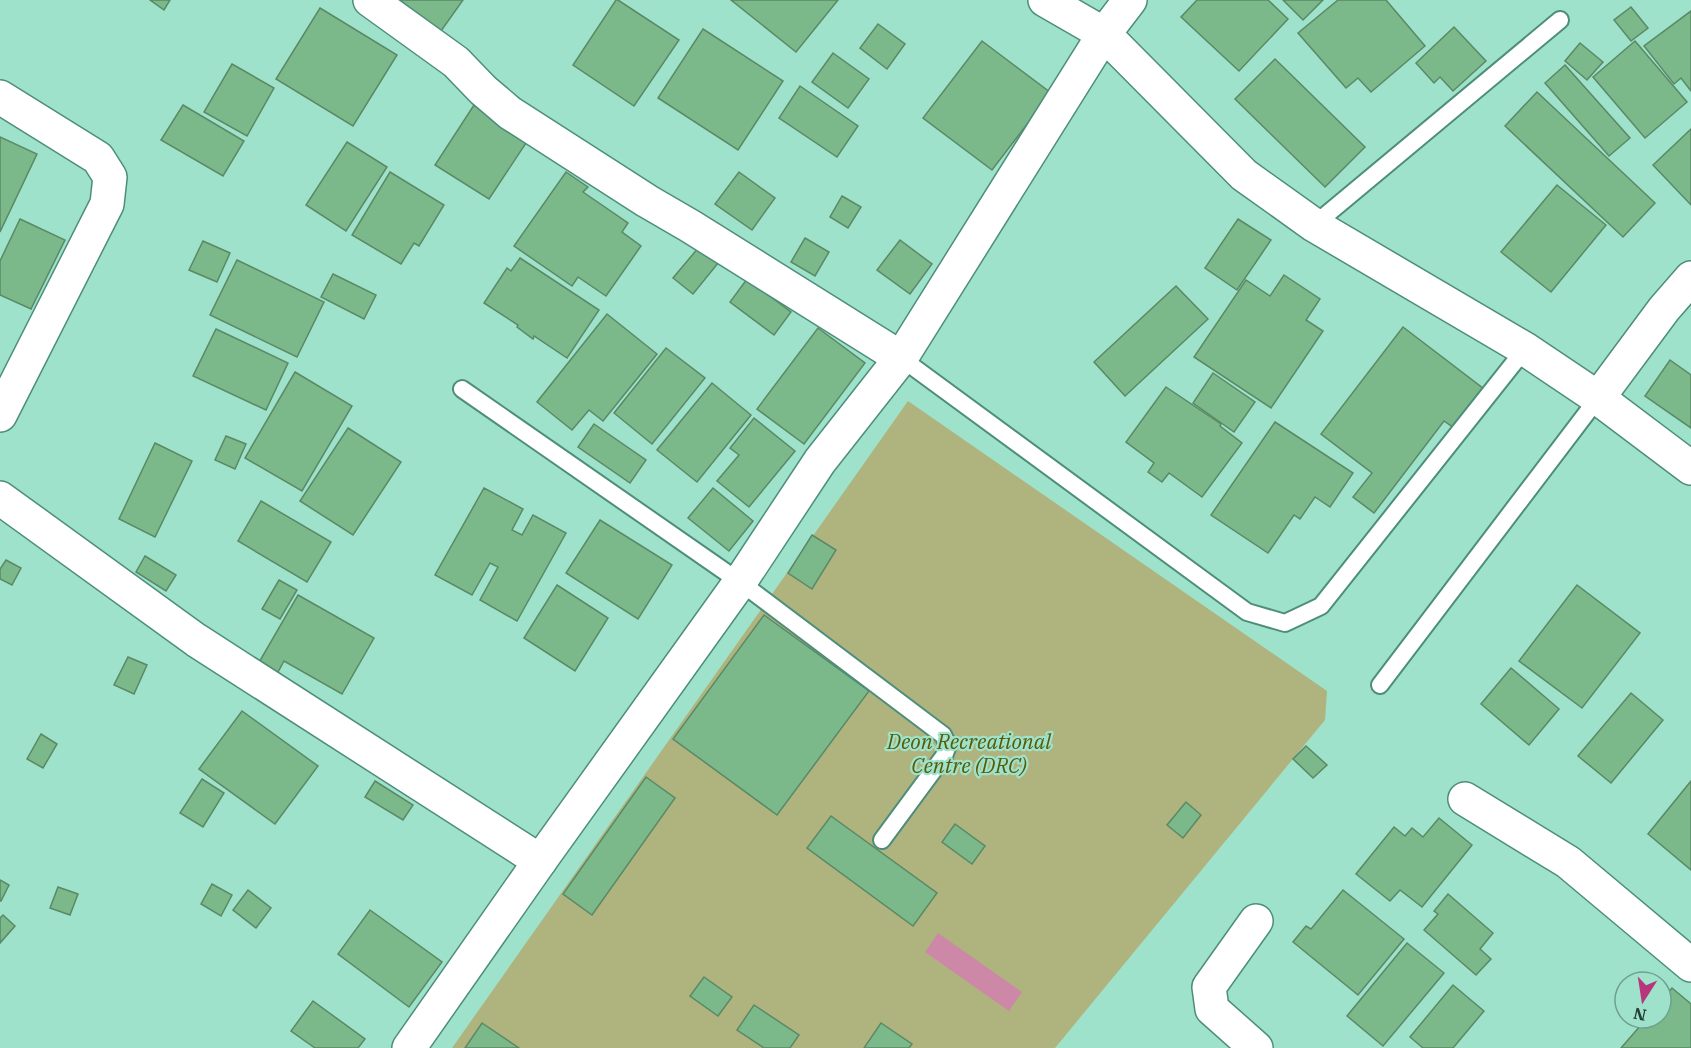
<svg xmlns="http://www.w3.org/2000/svg" width="1691" height="1048" viewBox="0 0 1691 1048" font-family="'IBM Plex Serif',serif">
  <rect width="100%" height="100%" fill="#9fe2cb"/>
  <path fill="#afb37e" d="M908,401l419,290 -2,29 -270,328h-603z"/>
  <path fill="#cc88a6" d="M938,933l84,59 -13,19 -84,-59z"/>
  <g fill="#7bb88a" stroke="#5a8966" stroke-width="1.5">
    <path d="M150,0h20l-6,10z"/>
    <path d="M398,0h65l-22,31z"/>
    <path d="M616,0h2l61,40 -45,66 -61,-41z"/>
    <path d="M731,0h107l-42,52z"/>
    <path d="M1197,0h71l20,19 -49,52 -58,-54z"/>
    <path d="M1283,0h40l-20,20z"/>
    <path d="M1338,0h48l39,46 -54,46 -13,-14 -12,10 -48,-55z"/>
    <path d="M1631,7l17,21 -17,13 -17,-21z"/>
    <path d="M320,8l77,47 -44,71 -77,-47z"/>
    <path d="M1691,11v80l-10,-13 -7,6 -30,-38z"/>
    <path d="M878,24l27,20 -18,25 -27,-21z"/>
    <path d="M1454,27l32,34 -33,30 -13,-14 -6,6 -18,-20z"/>
    <path d="M703,29l80,52 -45,69 -80,-52z"/>
    <path d="M982,41l69,52 -59,77 -69,-52z"/>
    <path d="M1635,41l52,61 -42,36 -52,-61z"/>
    <path d="M1580,43l23,19 -16,18 -22,-19z"/>
    <path d="M833,53l36,26 -21,29 -36,-26z"/>
    <path d="M1275,59l90,88 -40,40 -90,-88z"/>
    <path d="M232,64l42,24 -27,48 -43,-24z"/>
    <path d="M1565,65l65,73 -21,18 -64,-73z"/>
    <path d="M800,86l58,40 -21,31 -58,-39z"/>
    <path d="M1537,92l118,111 -32,34 -118,-111z"/>
    <path d="M183,105l61,36 -21,35 -62,-36z"/>
    <path d="M474,105l54,35 -39,59 -54,-34z"/>
    <path d="M1691,129v76l-38,-40z"/>
    <path d="M0,137l37,17 -37,78z"/>
    <path d="M347,142l40,25 -41,64 -40,-26z"/>
    <path d="M390,172l54,33 -25,41 -5,-3 -13,21 -49,-29z"/>
    <path d="M566,172l22,15 -5,5 45,31 -6,9 19,14 -35,50 -28,-19 -6,9 -58,-40z"/>
    <path d="M739,172l36,26 -23,32 -37,-26z"/>
    <path d="M1557,185l49,40 -55,67 -50,-40z"/>
    <path d="M842,196l19,11 -13,21 -18,-11z"/>
    <path d="M20,219l45,21 -34,69 -31,-14v-34z"/>
    <path d="M1238,219l33,21 -34,50 -32,-22z"/>
    <path d="M805,238l24,14 -14,24 -24,-14z"/>
    <path d="M900,240l32,24 -22,30 -33,-24z"/>
    <path d="M203,241l27,12 -13,29 -28,-12z"/>
    <path d="M699,247l20,15 -26,32 -20,-16z"/>
    <path d="M520,258l79,52 -32,48 -33,-22 -1,3 -16,-12 1,-2 -34,-22 23,-35 4,3z"/>
    <path d="M237,260l87,42 -27,55 -87,-42z"/>
    <path d="M333,274l43,21 -12,24 -43,-22z"/>
    <path d="M1284,275l36,24 -14,21 17,11 -52,77 -77,-51 52,-77 24,16z"/>
    <path d="M747,279l44,33 -17,23 -44,-33z"/>
    <path d="M1176,286l32,33 -83,77 -31,-34z"/>
    <path d="M607,314l50,40 -54,67 -14,-11 -17,20 -35,-28z"/>
    <path d="M1403,327l81,62 -30,39 -10,-7 -70,92 -21,-16 19,-24 -51,-39z"/>
    <path d="M818,328l47,35 -61,81 -47,-35z"/>
    <path d="M216,329l72,34 -22,47 -73,-34z"/>
    <path d="M666,348l39,30 -53,66 -38,-31z"/>
    <path d="M1670,360l21,15v53l-46,-32z"/>
    <path d="M295,372l57,34 -50,85 -57,-33z"/>
    <path d="M1213,373l42,29 -21,30 -41,-29z"/>
    <path d="M712,383l39,32 -54,67 -40,-32z"/>
    <path d="M1166,387l55,37 -1,2 22,17 -40,54 -33,-24 -7,9 -14,-10 6,-9 -28,-21z"/>
    <path d="M754,418l41,33 -46,56 -32,-26 22,-26 -9,-7z"/>
    <path d="M1275,422l78,51 -23,34 -15,-10 -15,22 -6,-4 -26,38 -57,-38z"/>
    <path d="M594,424l52,36 -16,23 -52,-36z"/>
    <path d="M348,428l53,34 -48,73 -53,-34z"/>
    <path d="M226,436l20,8 -11,25 -20,-9z"/>
    <path d="M155,443l37,18 -37,76 -36,-18z"/>
    <path d="M484,488l39,21 -11,21 10,5 11,-20 33,18 -49,88 -37,-21 18,-33 -8,-4 -18,32 -37,-20z"/>
    <path d="M713,488l40,33 -24,30 -41,-33z"/>
    <path d="M261,501l70,41 -24,40 -69,-41z"/>
    <path d="M600,520l72,45 -34,54 -72,-46z"/>
    <path d="M812,535l24,15 -24,39 -24,-16z"/>
    <path d="M145,556l31,19 -10,16 -30,-19z"/>
    <path d="M6,560l15,8 -9,17 -12,-6v-10z"/>
    <path d="M279,580l18,10 -17,29 -18,-10z"/>
    <path d="M557,585l51,33 -33,53 -51,-33z"/>
    <path d="M1577,585l63,48 -58,75 -63,-47z"/>
    <path d="M298,595l76,43 -32,56 -58,-33 -7,13 -19,-10z"/>
    <path d="M764,615l105,76 -92,124 -104,-76z"/>
    <path d="M128,657l19,8 -13,29 -20,-9z"/>
    <path d="M1511,668l48,41 -30,36 -48,-41z"/>
    <path d="M1631,693l32,27 -52,63 -33,-27z"/>
    <path d="M242,711l76,55 -43,58 -76,-55z"/>
    <path d="M41,734l16,10 -14,24 -16,-9z"/>
    <path d="M1306,746l21,19 -14,13 -20,-19z"/>
    <path d="M646,777l29,21 -83,117 -29,-21z"/>
    <path d="M202,779l22,14 -21,34 -23,-14z"/>
    <path d="M375,781l38,24 -10,15 -38,-23z"/>
    <path d="M1691,781v89l-43,-36z"/>
    <path d="M1186,802l15,13 -18,23 -16,-13z"/>
    <path d="M831,816l106,77 -24,33 -106,-78z"/>
    <path d="M1439,818l33,27 -50,62 -22,-17 -10,11 -34,-27 38,-47 11,9 7,-8 11,9z"/>
    <path d="M955,824l30,22 -13,18 -30,-22z"/>
    <path d="M0,880l9,5 -8,16h-1z"/>
    <path d="M212,884l20,11 -11,21 -20,-12z"/>
    <path d="M58,887l20,7 -8,21 -20,-7z"/>
    <path d="M248,890l23,18 -15,20 -23,-18z"/>
    <path d="M1343,890l61,49 -46,56 -65,-53 13,-16 5,3z"/>
    <path d="M1448,894l45,39 -13,16 11,10 -15,16 -52,-45 14,-16 -4,-3z"/>
    <path d="M370,910l72,52 -33,45 -71,-53z"/>
    <path d="M3,915l12,11 -15,17v-25z"/>
    <path d="M1407,943l37,30 -61,73 -36,-30z"/>
    <path d="M704,977l28,20 -14,19 -28,-20z"/>
    <path d="M1453,985l31,26 -31,37h-30l-13,-11z"/>
    <path d="M1672,988l19,16v44h-70l26,-30h14v-17z"/>
    <path d="M313,1001l52,38 -7,9h-43l-24,-17z"/>
    <path d="M754,1005l45,30 -9,13h-26l-27,-18z"/>
    <path d="M482,1023l37,25h-54z"/>
    <path d="M881,1023l31,21 -3,4h-45z"/>
  </g>
  <g fill="none" stroke-linecap="round" stroke-linejoin="round">
    <g stroke="#4d8e7a" stroke-width="20">
      <g id="lane">
        <path d="M1314,225l246,-205"/>
        <path d="M901,358l346,254 38,11 36,-17 204,-257"/>
        <path d="M462,389l278,193 203,153 5,10 -4,11 -62,84"/>
        <path d="M1380,685l218,-287"/>
      </g>
    </g>
    <g stroke="#4d8e7a" stroke-width="36">
      <g id="street">
        <path d="M370,0l86,62 27,28 27,23 137,88 43,25 211,132"/>
        <path d="M1045,0l59,34 140,141 70,50 211,124 73,49 93,70"/>
        <path d="M0,97l98,61 12,19 -3,27 -107,211"/>
        <path d="M1598,398l66,-89 27,-31"/>
        <path d="M0,498l196,142 344,221"/>
        <path d="M1465,799l103,63 123,103"/>
        <path d="M1256,921l-47,66 3,22 44,39"/>
        <path d="M409,1048l131,-187 200,-279 80,-121 81,-103 203,-324 26,-34"/>
      </g>
    </g>
    <use href="#lane" stroke="#fff" stroke-width="16"/>
    <use href="#street" stroke="#fff" stroke-width="33"/>
  </g>
  <g text-anchor="middle" stroke-width="4.5" stroke-linejoin="round" paint-order="stroke">
    <g font-size="21" font-style="italic" fill="#585b05" stroke="#9fe2cb">
      <text x="969" y="749">Deon Recreational<tspan x="969" dy="24">Centre (DRC)</tspan></text>
    </g>
  </g>
  <g transform="translate(1643 1000) rotate(192)"><circle r="28" fill="#9fe2cb" stroke="#6da18f" stroke-width="1.5"/>
  <path d="M0-4.5L10 22L0 15L-10 22Z" fill="#b8357c"/>
  <text y="-9" font-size="16" font-weight="bold" text-anchor="middle" fill="#233f36">N</text>
  </g>
</svg>
